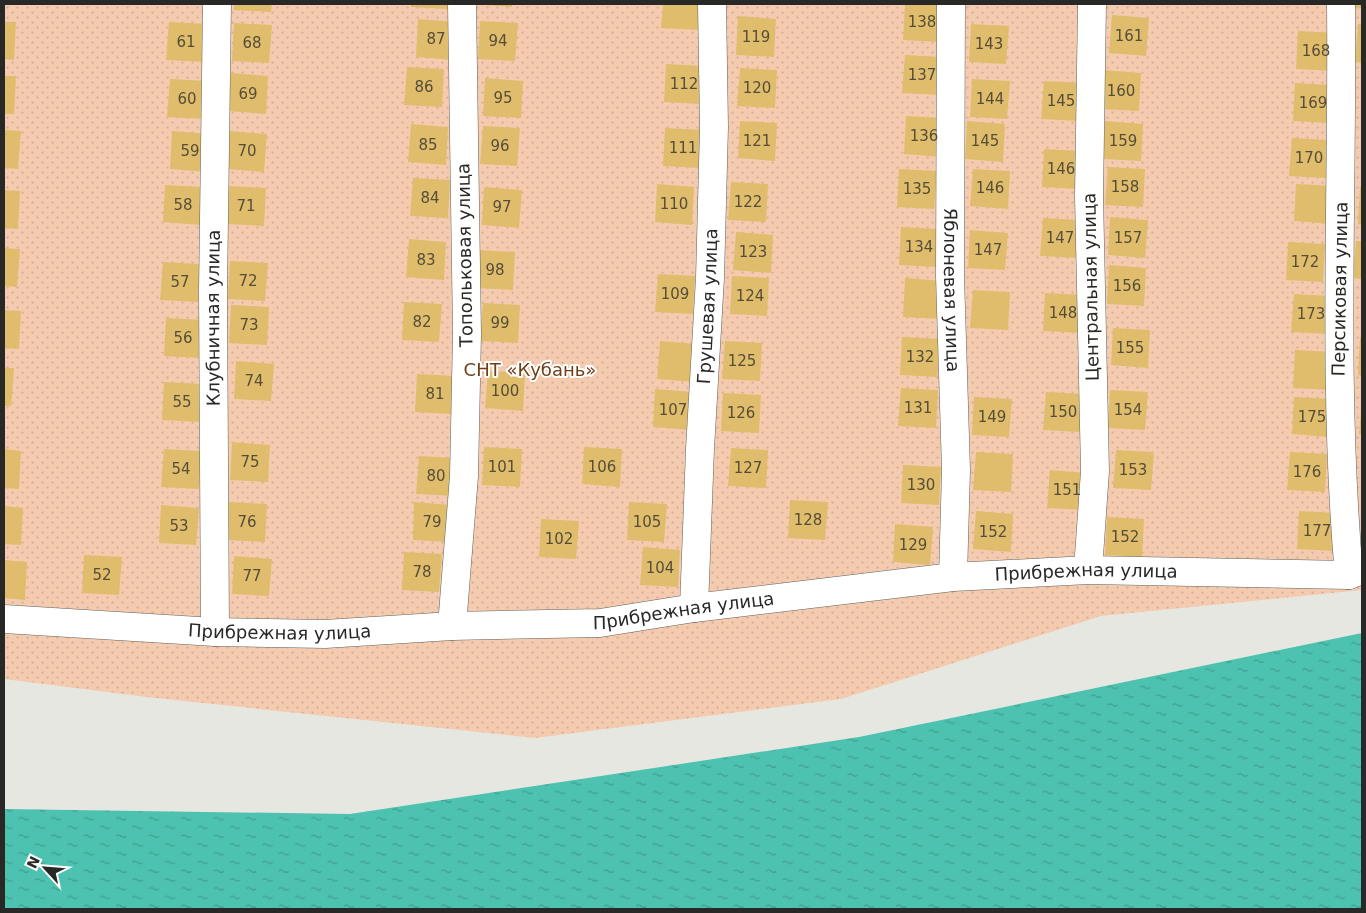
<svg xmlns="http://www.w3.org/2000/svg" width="1366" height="913" viewBox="0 0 1366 913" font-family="'DejaVu Sans',sans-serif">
  <defs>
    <pattern id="garden-dots" width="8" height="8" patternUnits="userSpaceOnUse" patternTransform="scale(1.25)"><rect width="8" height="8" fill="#f5cbaf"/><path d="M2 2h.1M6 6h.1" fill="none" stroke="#d2ae96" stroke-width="1.8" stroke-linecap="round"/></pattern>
    <pattern id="water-ripples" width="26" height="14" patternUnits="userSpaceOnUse" patternTransform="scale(1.25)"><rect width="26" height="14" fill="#4dc2b0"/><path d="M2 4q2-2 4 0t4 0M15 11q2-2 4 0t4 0" fill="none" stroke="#409e8f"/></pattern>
  </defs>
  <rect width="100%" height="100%" fill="#e6e7e1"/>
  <path fill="url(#garden-dots)" d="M4,4h1358v586l-261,26 -260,83 -306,39 -389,-41 -142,-18z"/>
  <path fill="url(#water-ripples)" d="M1362,633v276h-1358v-100l346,5 509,-77z"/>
  <g fill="#e0bd6c">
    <path d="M234,4h38l-1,8 -37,-2z"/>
    <path d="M411,4h37v5l-37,-2z"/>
    <path d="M484,4h28v3l-28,-2z"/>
    <path d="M663,4h37l-1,26 -38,-2z"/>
    <path d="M905,4h37l-2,38 -37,-2z"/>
    <rect x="1353" y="4" width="9" height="4"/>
    <path d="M1112,15l37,3 -3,38 -37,-3z"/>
    <path d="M738,16l38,3 -2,38 -38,-2z"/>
    <path d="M418,19l38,3 -3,38 -37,-3z"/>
    <path d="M480,21l38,2 -3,38 -37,-2z"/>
    <path d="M4,22h12l-2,38 -10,-1z"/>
    <path d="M169,22l37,2 -2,38 -38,-2z"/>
    <path d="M234,23l38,2 -3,38 -37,-2z"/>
    <path d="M971,24l38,2 -3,38 -37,-2z"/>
    <path d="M1358,24h4v39l-7,-1z"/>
    <path d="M1298,31l38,2 -3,38 -37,-2z"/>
    <path d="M905,55l37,2 -2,38 -38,-2z"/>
    <path d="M666,64l38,2 -3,38 -37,-2z"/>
    <path d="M407,67l37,2 -2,38 -38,-2z"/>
    <path d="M740,68l37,2 -2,38 -38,-2z"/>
    <path d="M1103,70l38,3 -2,38 -38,-2z"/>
    <path d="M231,73l37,3 -2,38 -38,-3z"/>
    <path d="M4,76h12l-2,38h-10z"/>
    <path d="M485,78l38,3 -2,37 -38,-2z"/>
    <path d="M170,79l37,2 -2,38 -38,-2z"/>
    <path d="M972,79l38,2 -3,38 -37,-2z"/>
    <path d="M1044,81l38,2 -3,38 -38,-2z"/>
    <path d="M1295,83l37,2 -2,38 -37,-2z"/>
    <path d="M906,116l37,2 -2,39 -37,-3z"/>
    <path d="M740,121l37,2 -2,38 -37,-3z"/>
    <path d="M967,121l38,3 -2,38 -38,-3z"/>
    <path d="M1105,121l38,3 -2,37 -38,-2z"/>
    <path d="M411,124l37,3 -2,38 -38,-3z"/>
    <path d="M483,126l37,2 -3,38 -37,-2z"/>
    <path d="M665,128l38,2 -3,38 -37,-2z"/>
    <path d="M4,130l17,1 -3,38 -14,-1z"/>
    <path d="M172,131l38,3 -2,38 -38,-3z"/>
    <path d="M229,131l38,3 -3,38 -37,-3z"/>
    <path d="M1292,138l37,2 -3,38 -37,-2z"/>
    <path d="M1044,149l37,2 -2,38 -37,-2z"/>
    <path d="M1108,167l37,2 -2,38 -38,-2z"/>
    <path d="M899,169l38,2 -3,38 -37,-2z"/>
    <path d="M973,169l37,2 -2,38 -38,-3z"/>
    <path d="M413,178l37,2 -2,38 -38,-2z"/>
    <path d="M731,182l37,2 -2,38 -38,-2z"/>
    <path d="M657,184l37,3 -2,38 -37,-3z"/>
    <path d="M1296,184l38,2 -2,38 -38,-3z"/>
    <path d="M165,185l38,2 -2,38 -38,-3z"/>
    <path d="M229,186l37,2 -2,38 -38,-2z"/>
    <path d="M484,187l38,3 -3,38 -37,-3z"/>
    <path d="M1360,187h2v38l-4,-1z"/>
    <path d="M4,190l16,1 -2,38 -14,-1z"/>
    <path d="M1110,217l38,3 -3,38 -37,-3z"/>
    <path d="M1043,218l37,2 -2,38 -38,-2z"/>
    <path d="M901,227l37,2 -2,38 -37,-2z"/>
    <path d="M970,230l38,3 -3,37 -37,-2z"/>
    <path d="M736,232l37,3 -2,38 -38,-3z"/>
    <path d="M409,239l37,3 -2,38 -38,-3z"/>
    <path d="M1356,241h6v38l-9,-1z"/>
    <path d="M1288,242l37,2 -2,38 -37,-2z"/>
    <path d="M4,248l16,1 -3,38 -13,-1z"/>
    <path d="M478,250l37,2 -2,38 -38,-2z"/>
    <path d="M230,261l38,2 -3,38 -37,-2z"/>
    <path d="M163,262l37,2 -2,38 -38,-2z"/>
    <path d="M1109,265l37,3 -2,38 -37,-2z"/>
    <path d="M658,274l37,2 -2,38 -38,-2z"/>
    <path d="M732,276l37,2 -2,38 -37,-2z"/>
    <path d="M905,278l38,3 -2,38 -38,-2z"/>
    <path d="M973,290l37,2 -2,38 -38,-2z"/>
    <path d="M1045,293l38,2 -2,38 -38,-2z"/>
    <path d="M1294,294l37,2 -2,38 -38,-2z"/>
    <path d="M404,302l38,2 -3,38 -37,-2z"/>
    <path d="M483,303l37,2 -2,38 -38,-2z"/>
    <path d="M231,305l38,2 -2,38 -38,-2z"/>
    <path d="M4,310l17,1 -2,38 -15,-1z"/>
    <path d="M166,318l37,2 -2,38 -37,-2z"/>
    <path d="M1113,328l37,2 -2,38 -37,-3z"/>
    <path d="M902,337l38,2 -3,38 -37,-2z"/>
    <path d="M1360,337l2,1v38l-4,-1z"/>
    <path d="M660,341l37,3 -2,38 -38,-3z"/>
    <path d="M725,341l37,2 -2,38 -38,-2z"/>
    <path d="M1295,350l38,2 -3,38 -37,-2z"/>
    <path d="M236,361l38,3 -3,37 -37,-2z"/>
    <path d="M4,368h10l-3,38h-7z"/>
    <path d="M488,371l37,2 -2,38 -38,-3z"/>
    <path d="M417,374l38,2 -3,38 -37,-2z"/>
    <path d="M164,382l38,2 -3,38 -37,-2z"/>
    <path d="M901,388l37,2 -2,38 -38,-2z"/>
    <path d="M655,389l38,3 -3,38 -37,-3z"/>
    <path d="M1110,390l38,2 -3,38 -37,-2z"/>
    <path d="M1046,392l37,2 -2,38 -38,-2z"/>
    <path d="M723,393l38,2 -2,38 -38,-2z"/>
    <path d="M974,397l38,2 -3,38 -37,-2z"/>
    <path d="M1294,397l38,2 -3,38 -37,-3z"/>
    <path d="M1361,412h1v22h-3z"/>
    <path d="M232,442l38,3 -2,37 -38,-2z"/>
    <path d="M484,447l38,2 -2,38 -38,-2z"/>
    <path d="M584,447l38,2 -2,38 -38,-3z"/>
    <path d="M731,448l37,2 -2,38 -38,-2z"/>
    <path d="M4,449l17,2 -2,38 -15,-1z"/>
    <path d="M164,449l37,2 -2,38 -38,-2z"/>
    <path d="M1116,450l38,2 -3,38 -38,-2z"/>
    <path d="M976,452l37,2 -2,38 -38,-2z"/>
    <path d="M1290,452l37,2 -2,38 -38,-2z"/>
    <path d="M419,456l37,2 -2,38 -38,-2z"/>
    <path d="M903,465l38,2 -2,38 -38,-2z"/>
    <path d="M1050,470l37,3 -2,37 -38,-2z"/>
    <path d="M790,500l38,2 -3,38 -37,-2z"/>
    <path d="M229,502l38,2 -2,38 -38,-2z"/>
    <path d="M414,502l38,3 -2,37 -37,-2z"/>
    <path d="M629,502l38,2 -3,38 -37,-2z"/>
    <path d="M161,505l38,3 -3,37 -37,-2z"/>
    <path d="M4,506l19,2 -2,37 -17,-1z"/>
    <path d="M976,511l37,3 -2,38 -38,-3z"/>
    <path d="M1299,511l38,2 -3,38 -37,-2z"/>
    <path d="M1107,517l37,2 -2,38 -37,-2z"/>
    <path d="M541,519l38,2 -3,38 -37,-2z"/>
    <path d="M895,524l38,3 -3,38 -37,-3z"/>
    <path d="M643,547l37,3 -2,37 -38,-2z"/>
    <path d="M404,552l38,2 -3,38 -37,-2z"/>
    <path d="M84,555l38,2 -3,38 -37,-2z"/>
    <path d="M234,556l38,3 -3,37 -37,-2z"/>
    <path d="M4,560l23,2 -2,38 -21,-2z"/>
  </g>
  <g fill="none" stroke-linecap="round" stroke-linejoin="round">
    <g stroke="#60615c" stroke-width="29">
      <g id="minor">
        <path id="s1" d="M951,4l-1,272 6,194 -3,107"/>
        <path d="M1341,4c2,190 -9,381 8,571"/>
        <path d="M1088,570l7,-99 -6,-275 3,-192"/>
        <path id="s2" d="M694,608l6,-159 10,-171 4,-151 -2,-123"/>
        <path id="s3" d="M4,619l211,13 110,2 127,-8 148,-3 94,-15 259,-31 135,-7 261,5 13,-5"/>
        <path d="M452,626l12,-150 3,-142 -5,-330"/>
        <path id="s4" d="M215,632l-2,-341 4,-287"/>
      </g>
    </g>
    <use href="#minor" stroke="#fff" stroke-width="28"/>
  </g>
  <g text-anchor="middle" stroke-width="4" stroke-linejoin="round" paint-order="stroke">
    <g font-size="15" fill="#564d38">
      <text x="922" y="27">138</text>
      <text x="1129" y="41">161</text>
      <text x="756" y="42">119</text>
      <text x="436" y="44">87</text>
      <text x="498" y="46">94</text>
      <text x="186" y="47">61</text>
      <text x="252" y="48">68</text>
      <text x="989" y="49">143</text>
      <text x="1316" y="56">168</text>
      <text x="922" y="80">137</text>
      <text x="684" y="89">112</text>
      <text x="424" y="92">86</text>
      <text x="757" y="93">120</text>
      <text x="1121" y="96">160</text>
      <text x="248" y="99">69</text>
      <text x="503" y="103">95</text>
      <text x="187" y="104">60</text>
      <text x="990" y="104">144</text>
      <text x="1061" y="106">145</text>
      <text x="1313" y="108">169</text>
      <text x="924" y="141">136</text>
      <text x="757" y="146">121</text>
      <text x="985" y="146">145</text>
      <text x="1123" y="146">159</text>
      <text x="428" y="150">85</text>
      <text x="500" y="151">96</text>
      <text x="683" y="153">111</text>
      <text x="190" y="156">59</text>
      <text x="247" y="156">70</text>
      <text x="1309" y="163">170</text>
      <text x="1061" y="174">146</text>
      <text x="1125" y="192">158</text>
      <text x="990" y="193">146</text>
      <text x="917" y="194">135</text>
      <text x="430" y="203">84</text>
      <text x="748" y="207">122</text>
      <text x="674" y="209">110</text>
      <text x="183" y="210">58</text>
      <text x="246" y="211">71</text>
      <text x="502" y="212">97</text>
      <text x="1060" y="243">147</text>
      <text x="1128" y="243">157</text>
      <text x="919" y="252">134</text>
      <text x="988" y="255">147</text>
      <text x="753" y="257">123</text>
      <text x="426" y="265">83</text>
      <text x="1305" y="267">172</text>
      <text x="495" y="275">98</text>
      <text x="248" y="286">72</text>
      <text x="180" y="287">57</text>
      <text x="1127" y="291">156</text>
      <text x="675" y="299">109</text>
      <text x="750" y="301">124</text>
      <text x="1063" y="318">148</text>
      <text x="1311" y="319">173</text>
      <text x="422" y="327">82</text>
      <text x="500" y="328">99</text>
      <text x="249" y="330">73</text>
      <text x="183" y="343">56</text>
      <text x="1130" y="353">155</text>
      <text x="920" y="362">132</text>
      <text x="742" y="366">125</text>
      <text x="254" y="386">74</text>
      <text x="505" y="396">100</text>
      <text x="435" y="399">81</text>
      <text x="182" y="407">55</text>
      <text x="918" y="413">131</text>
      <text x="673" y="415">107</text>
      <text x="1128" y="415">154</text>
      <text x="1063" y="417">150</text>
      <text x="741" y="418">126</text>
      <text x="992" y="422">149</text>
      <text x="1312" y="422">175</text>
      <text x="250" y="467">75</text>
      <text x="502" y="472">101</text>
      <text x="602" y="472">106</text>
      <text x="748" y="473">127</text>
      <text x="181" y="474">54</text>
      <text x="1133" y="475">153</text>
      <text x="1307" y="477">176</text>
      <text x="436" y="481">80</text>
      <text x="921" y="490">130</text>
      <text x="1067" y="495">151</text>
      <text x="808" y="525">128</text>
      <text x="247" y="527">76</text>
      <text x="432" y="527">79</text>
      <text x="647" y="527">105</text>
      <text x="179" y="531">53</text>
      <text x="1317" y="536">177</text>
      <text x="993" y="537">152</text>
      <text x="1125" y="542">152</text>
      <text x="559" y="544">102</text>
      <text x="913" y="550">129</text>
      <text x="660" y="573">104</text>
      <text x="422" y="577">78</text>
      <text x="102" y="580">52</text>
      <text x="252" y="581">77</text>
    </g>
    <g font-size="18" fill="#282826" stroke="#fffffe">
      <text transform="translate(465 255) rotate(-91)" y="6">Топольковая улица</text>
      <text transform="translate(1091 287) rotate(-91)" y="6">Центральная улица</text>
      <text transform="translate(1340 289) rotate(-89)" y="6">Персиковая улица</text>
      <text dy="6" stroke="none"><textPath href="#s1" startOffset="286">Яблоневая улица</textPath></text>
      <text dy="6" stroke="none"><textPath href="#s2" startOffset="302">Грушевая улица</textPath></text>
      <text dy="6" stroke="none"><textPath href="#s4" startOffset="314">Клубничная улица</textPath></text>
      <text dy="6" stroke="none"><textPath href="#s3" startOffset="1086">Прибрежная улица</textPath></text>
      <text dy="6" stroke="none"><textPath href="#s3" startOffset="681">Прибрежная улица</textPath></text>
      <text dy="6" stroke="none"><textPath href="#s3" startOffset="276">Прибрежная улица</textPath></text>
    </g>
    <g font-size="18" fill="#6f3f1b" stroke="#fffffe">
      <text x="530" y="376">СНТ «Кубань»</text>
    </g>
  </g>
  <rect width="1366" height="913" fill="none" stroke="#282826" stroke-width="10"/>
  <g transform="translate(45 868) rotate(296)" stroke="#fffffe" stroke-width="4" paint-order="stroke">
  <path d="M0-4L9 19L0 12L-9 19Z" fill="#282826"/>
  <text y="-8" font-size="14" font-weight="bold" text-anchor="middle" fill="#282826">N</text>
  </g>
</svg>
